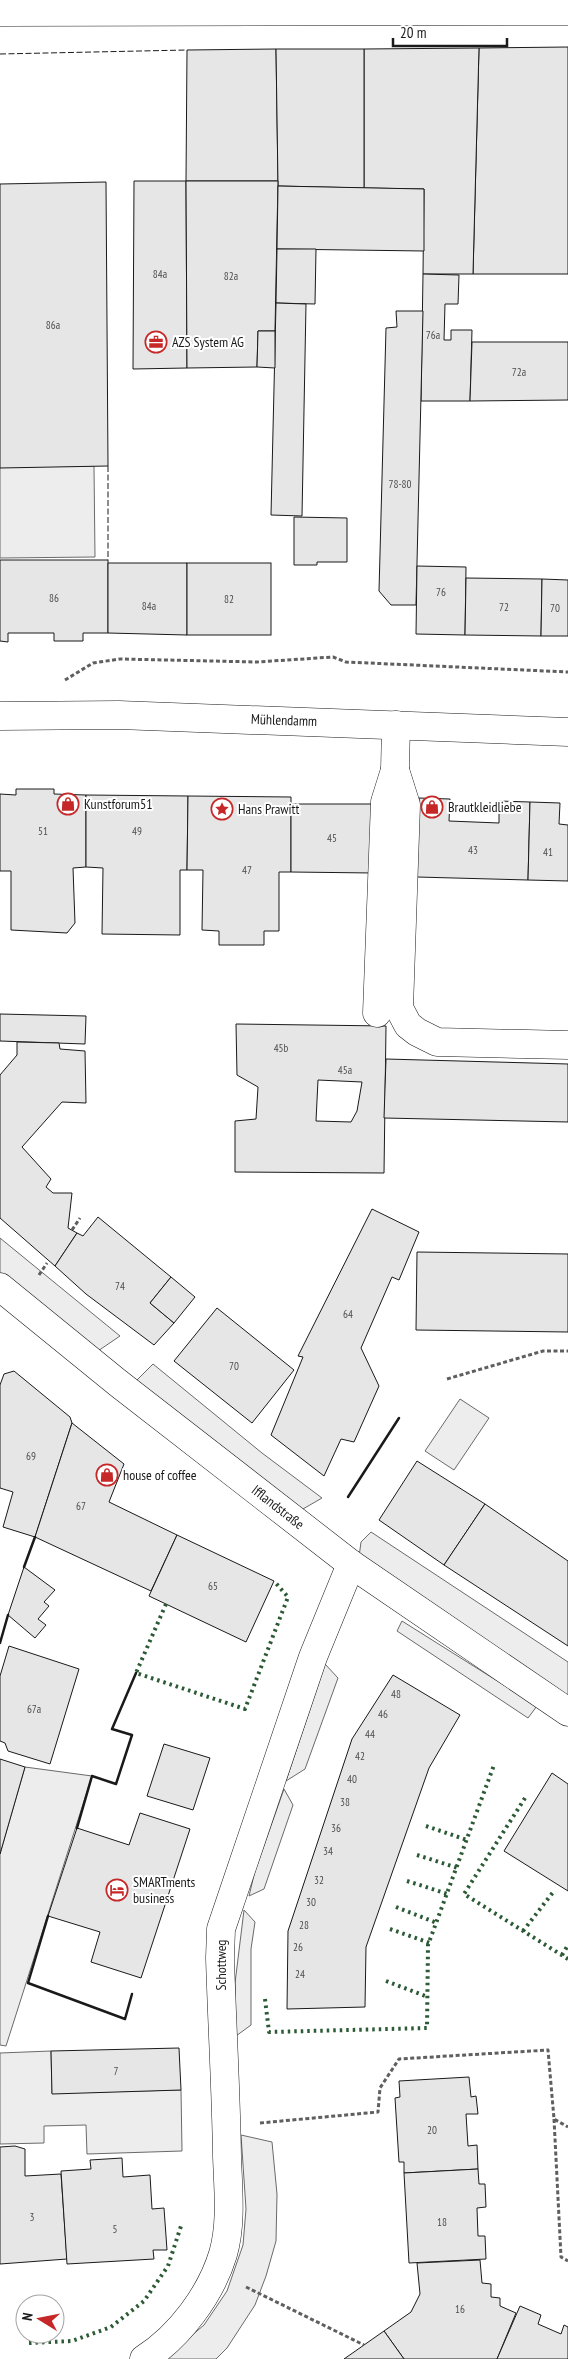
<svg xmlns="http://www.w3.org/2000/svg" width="568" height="2359" viewBox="0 0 568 2359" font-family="'PT Sans Narrow',sans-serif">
  <rect width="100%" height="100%" fill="#fff"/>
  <g fill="#ededed" stroke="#6a6a6a">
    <path d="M94,466l1,91 -95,1v-91z"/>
    <path d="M0,1238l120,98 -25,17 -95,-77z"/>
    <path d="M153,1364l109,89 60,45 -26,15 -163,-129z"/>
    <path d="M460,1399l29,19 -35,52 -29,-19z"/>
    <path d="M371,1532l197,130v35l-209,-140 2,-15z"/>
    <path d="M402,1621l135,85 -9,12 -131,-87z"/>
    <path d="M325,1664l13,14 -33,91 -19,12z"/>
    <path d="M25,1767l67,9 -86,270 -6,-1v-191z"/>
    <path d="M284,1789l9,16 -29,84 -15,7 6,-25z"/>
    <path d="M244,1910l11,12 -4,27v76l-15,11 -1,-53z"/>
    <path d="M51,2051l1,42 129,-3 1,61 -95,3 -1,-29 -42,1v17l-44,1v-91z"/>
    <path d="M241,2135l31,7 5,52 -1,47 -10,35 -11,29 -28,43 -11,11h-52l40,-34 23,-34 16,-46 3,-36z"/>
  </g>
  <g fill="#e6e6e6" stroke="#1a1a1a" fill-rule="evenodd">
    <path d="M568,47v227h-95l6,-226z"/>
    <path d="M479,48l-6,226h-50l1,-85 -60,-1v-139z"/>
    <path d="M276,49l2,132h-92l1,-131z"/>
    <path d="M276,49h88v139l-86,-2z"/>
    <path d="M134,181h52l1,187 -54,1z"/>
    <path d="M186,181h92l-3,150h-17l-1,36 -70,1z"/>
    <path d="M106,182l2,284 -108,2v-284z"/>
    <path d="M278,186l146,3v62l-147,-2z"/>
    <path d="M277,249h39l-1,55 -39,-1z"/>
    <path d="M423,274l36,1 -1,29h-13l-1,36h7v-10h21l-2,71h-49z"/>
    <path d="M276,303l30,1 -4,212 -31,-1z"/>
    <path d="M396,311h27l-7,294h-25l-12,-14 7,-263 11,-1z"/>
    <path d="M258,331h17v37l-18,-1z"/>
    <path d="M472,342h96v58l-98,1z"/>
    <path d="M294,517l53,1v44h-30v3h-23z"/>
    <path d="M0,560h108v73h-25v8h-29v-8h-46v9l-8,-1z"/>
    <path d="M108,563h79v72l-79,-2z"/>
    <rect x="187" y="563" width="84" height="72"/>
    <path d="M417,566l49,1 -1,68 -49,-1z"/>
    <path d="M466,578l76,1 -1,57 -76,-1z"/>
    <path d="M542,579l26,1v56h-27z"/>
    <path d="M16,789h38v5l32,1v72l-13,1 2,55 -8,10 -56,-3v-59h-11v-77l16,1z"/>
    <path d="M86,795l102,1 -1,74h-7v65l-78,-1 1,-66 -17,-1z"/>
    <path d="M188,796l103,1v75h-12v59h-15v14h-45v-14l-17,-1 1,-60h-16z"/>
    <path d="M419,798l31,1 -1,22 50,2v-22l31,1 -2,78 -111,-3z"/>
    <path d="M530,802l30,1 -1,21 9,1v56l-40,-1z"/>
    <path d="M291,804h82v69l-82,-1z"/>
    <path d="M0,1014l86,2 -1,28 -85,-3z"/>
    <path d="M236,1024l150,2 -2,147 -149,-1v-51l21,-2 2,-32 -21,-12zM318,1080l44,2 -5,29 -6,11 -35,-1z"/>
    <path d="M17,1042l42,1 1,6 25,2 1,52 -24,-1 -40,45 29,32 -5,8 7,6h19l-4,35 9,5 -22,33 -55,-48v-143l17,-20z"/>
    <path d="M386,1059l182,5v58l-184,-4z"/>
    <path d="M372,1209l47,23 -20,48 -7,-3 -31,71 18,38 -25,56 -13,-3 -17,37 -53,-41 32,-78 -5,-1z"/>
    <path d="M98,1217l73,60 -21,26 24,20 -20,22 -68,-51 -31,-28 22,-33 6,3z"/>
    <path d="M417,1252l151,2v78l-152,-2z"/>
    <path d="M171,1277l24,20 -21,26 -24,-20z"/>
    <path d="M217,1308l77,62 -42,53 -78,-62z"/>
    <path d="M14,1371l56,46 2,6 -37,114 -32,-10 10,-35 -13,-4v-103l4,-11z"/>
    <path d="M72,1423l52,41 -15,38 68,33 -26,56 -116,-54z"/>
    <path d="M417,1461l68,43 -41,61 -65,-45z"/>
    <path d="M485,1504l83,57v85l-124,-81z"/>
    <path d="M177,1535l97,46 -28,61 -97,-46z"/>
    <path d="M24,1567l31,23 -11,12 5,4 -11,13 8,6 -11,13 -27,-23z"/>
    <path d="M9,1646l70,23 -29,95 -42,-13 -3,-8 -5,-2v-65z"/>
    <path d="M393,1675l67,40 -31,53 -63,179 -1,60 -78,2 1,-78 64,-192z"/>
    <path d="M164,1744l46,14 -17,52 -46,-14z"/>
    <path d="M0,1759l25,8 -25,87z"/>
    <path d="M552,1773l16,11v107l-64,-40z"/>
    <path d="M140,1813l50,16 -49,149 -50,-16 9,-30 -52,-16 29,-88 52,17z"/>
    <path d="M179,2048l2,42 -129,4 -1,-43z"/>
    <path d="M469,2077l2,20 5,-1 2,18h-12l2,32 9,-1 1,24 -74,4v-11h-5l-4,-64 5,-1 -1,-16z"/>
    <path d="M15,2146l10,3v27l36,-2 6,85 -67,5v-117z"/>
    <path d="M122,2158l1,19 27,-2 2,34 12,-1 3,42h-14l1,9 -87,5 -6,-93 30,-2 -1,-9z"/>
    <path d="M478,2169l1,15h6l1,23 -9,1 1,28h7l1,23 -77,4 -5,-90z"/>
    <path d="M480,2260l2,23 9,1v13l9,1v8l16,7 -19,46h-93l-20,-28 27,-19 9,-18 -3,-31z"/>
    <path d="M520,2306l21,9 -3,9 23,10 3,-9 4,2v32h-71z"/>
    <path d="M384,2331l20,28h-60z"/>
  </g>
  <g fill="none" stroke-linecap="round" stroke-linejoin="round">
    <g stroke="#1a1a1a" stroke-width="29">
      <g id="minor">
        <path d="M0,12l568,-1"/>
        <path d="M395,770l11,35 -7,203 9,17 9,7 20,10 131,3"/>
        <path d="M377,1013l8,-211 10,-32 1,-45"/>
        <path d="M0,1287l118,96 233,181 217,148"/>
        <path d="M144,2359c36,-23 67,-65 79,-105 9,-31 5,-66 4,-98 -1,-66 -5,-132 -7,-198l1,-29 92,-272 38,-93"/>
      </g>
    </g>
    <g stroke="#1a1a1a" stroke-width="29">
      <path id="major" d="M0,716l119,-1 449,17"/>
    </g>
    <g stroke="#5f5f5f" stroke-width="3" stroke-dasharray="4 2.5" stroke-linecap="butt">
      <path d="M65,680l28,-17 27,-4 137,3 76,-5 13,5 222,10"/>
      <path d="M72,1230l8,-12"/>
      <path d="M39,1275l8,-12"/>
      <path d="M447,1379l96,-28h25"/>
      <path d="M554,2119l7,138 7,4"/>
      <path d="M260,2123l118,-11 2,-24 19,-29 149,-9 6,69 14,8"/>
      <path d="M246,2287l118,58"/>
    </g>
    <use href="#minor" stroke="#fff" stroke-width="28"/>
    <use href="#major" stroke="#fff" stroke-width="28"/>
    <g stroke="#2b5a34" stroke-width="4" stroke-dasharray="2.5 4" stroke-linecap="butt">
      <path d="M166,1604l-30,69 109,36 43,-112 -14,-16"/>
      <path d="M525,1798l-61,96 104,65"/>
      <path d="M426,1826l41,14"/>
      <path d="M417,1855l41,13"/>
      <path d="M407,1881l41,13"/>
      <path d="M396,1907l41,16"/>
      <path d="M390,1929l40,14"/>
      <path d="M523,1931l31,-40"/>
      <path d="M562,1955l6,-10"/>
      <path d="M386,1981l42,16"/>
      <path d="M265,1999l4,33 158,-4 1,-83 66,-180"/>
      <path d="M29,2343l43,-2 39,-14 33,-26 24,-35 13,-40"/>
    </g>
    <g stroke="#1a1a1a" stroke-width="1" stroke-dasharray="6 2.5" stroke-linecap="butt">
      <path d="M0,54l187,-4"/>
      <path d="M108,466v94"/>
    </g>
    <g stroke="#1a1a1a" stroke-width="2.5">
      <path d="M348,1497l51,-79"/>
      <path d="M24,1567l11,-30"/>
      <path d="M0,1643l8,-28"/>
      <path d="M77,1828l15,-52 24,8 16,-49 -20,-6 24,-56"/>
      <path d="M48,1916l-20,67 97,36 7,-25"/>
    </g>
  </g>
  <defs>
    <g id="office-ring" transform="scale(1.125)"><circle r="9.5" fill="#fff" stroke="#c62828" stroke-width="1.5"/><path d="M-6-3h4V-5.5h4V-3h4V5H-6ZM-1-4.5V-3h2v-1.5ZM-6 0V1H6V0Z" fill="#c62828"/></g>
    <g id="shop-ring" transform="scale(1.125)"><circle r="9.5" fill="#fff" stroke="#c62828" stroke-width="1.5"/><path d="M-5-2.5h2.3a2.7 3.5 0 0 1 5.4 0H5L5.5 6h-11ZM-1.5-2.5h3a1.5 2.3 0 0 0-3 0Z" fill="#c62828"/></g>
    <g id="sight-ring" transform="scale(1.125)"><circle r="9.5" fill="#fff" stroke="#c62828" stroke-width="1.5"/><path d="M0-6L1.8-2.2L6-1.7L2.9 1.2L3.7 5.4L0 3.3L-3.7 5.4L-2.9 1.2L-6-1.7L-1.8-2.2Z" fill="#c62828"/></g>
    <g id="hotel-ring" transform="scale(1.125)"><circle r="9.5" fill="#fff" stroke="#c62828" stroke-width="1.5"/><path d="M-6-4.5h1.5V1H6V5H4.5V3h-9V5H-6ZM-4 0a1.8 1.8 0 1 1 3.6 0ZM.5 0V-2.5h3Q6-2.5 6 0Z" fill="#c62828"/></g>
  </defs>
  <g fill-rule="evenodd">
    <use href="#office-ring" x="156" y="342"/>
    <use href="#shop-ring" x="68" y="804"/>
    <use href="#shop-ring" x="432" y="807"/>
    <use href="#sight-ring" x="222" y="809"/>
    <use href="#shop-ring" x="107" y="1475"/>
    <use href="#hotel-ring" x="117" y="1890"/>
  </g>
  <g text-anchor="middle" stroke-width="4" stroke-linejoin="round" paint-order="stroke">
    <g font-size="11" fill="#4d4d4d">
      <text x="160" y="278">84a</text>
      <text x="231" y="280">82a</text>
      <text x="53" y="329">86a</text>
      <text x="433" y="339">76a</text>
      <text x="519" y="376">72a</text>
      <text x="400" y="488">78-80</text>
      <text x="441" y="596">76</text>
      <text x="54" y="602">86</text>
      <text x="229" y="603">82</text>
      <text x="149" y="610">84a</text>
      <text x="504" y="611">72</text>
      <text x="555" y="612">70</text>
      <text x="43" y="835">51</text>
      <text x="137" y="835">49</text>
      <text x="332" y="842">45</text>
      <text x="473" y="854">43</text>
      <text x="548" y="856">41</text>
      <text x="247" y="874">47</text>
      <text x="281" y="1052">45b</text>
      <text x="345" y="1074">45a</text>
      <text x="120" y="1290">74</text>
      <text x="348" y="1318">64</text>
      <text x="234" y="1370">70</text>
      <text x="31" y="1460">69</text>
      <text x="81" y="1510">67</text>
      <text x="213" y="1590">65</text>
      <text x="396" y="1698">48</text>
      <text x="34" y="1713">67a</text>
      <text x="383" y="1718">46</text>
      <text x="370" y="1738">44</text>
      <text x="360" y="1760">42</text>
      <text x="352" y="1783">40</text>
      <text x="345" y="1806">38</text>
      <text x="336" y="1832">36</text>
      <text x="328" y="1855">34</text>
      <text x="319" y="1884">32</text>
      <text x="311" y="1906">30</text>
      <text x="304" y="1929">28</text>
      <text x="298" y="1951">26</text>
      <text x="300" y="1978">24</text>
      <text x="116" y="2075">7</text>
      <text x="432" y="2134">20</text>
      <text x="32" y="2221">3</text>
      <text x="442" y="2226">18</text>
      <text x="115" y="2233">5</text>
      <text x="460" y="2313">16</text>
    </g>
    <g font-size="14" fill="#1a1a1a" stroke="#fff" text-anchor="start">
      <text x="172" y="347">AZS System AG</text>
      <text x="84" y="809">Kunstforum51</text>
      <text x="448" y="812">Brautkleidliebe</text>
      <text x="238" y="814">Hans Prawitt</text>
      <text x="123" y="1480">house of coffee</text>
      <text x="133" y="1887">SMARTments<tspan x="133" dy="16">business</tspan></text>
    </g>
    <g font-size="14" fill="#1a1a1a" stroke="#fff">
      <text transform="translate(284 720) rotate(2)" y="5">Mühlendamm</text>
      <text transform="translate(278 1507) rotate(38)" y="5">Ifflandstraße</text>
      <text transform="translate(221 1965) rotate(-90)" y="5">Schottweg</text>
    </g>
  </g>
  <g transform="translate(40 2319) rotate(280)"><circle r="24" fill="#ffffff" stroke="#a3a3a3"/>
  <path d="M0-4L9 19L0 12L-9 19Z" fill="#c62828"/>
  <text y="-8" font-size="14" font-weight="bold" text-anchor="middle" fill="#1a1a1a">N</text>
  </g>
  <path d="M393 38v8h114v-8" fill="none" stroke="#1a1a1a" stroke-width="2.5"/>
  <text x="400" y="38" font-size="15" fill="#1a1a1a" stroke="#ffffff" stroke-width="4" paint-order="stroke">20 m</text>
</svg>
